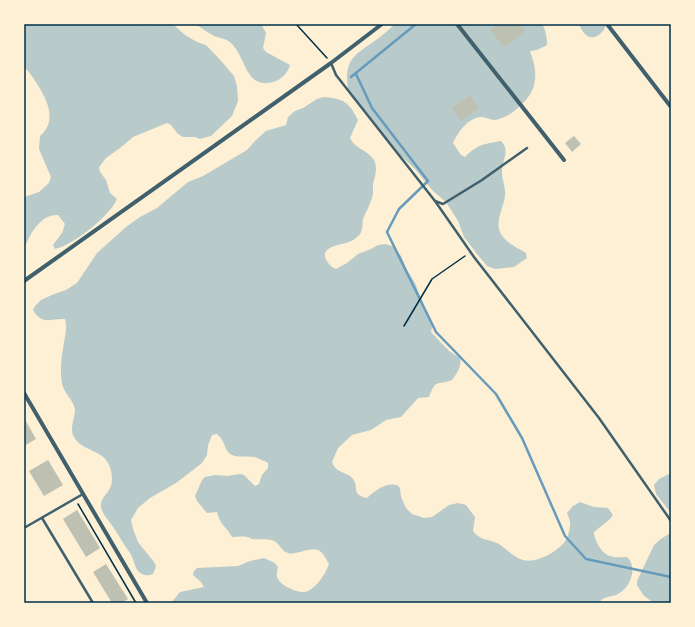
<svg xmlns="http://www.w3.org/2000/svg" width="695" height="627" viewBox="0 0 695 627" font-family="'DM Sans',sans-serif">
  <rect width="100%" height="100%" fill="#fdf0d5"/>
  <g fill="#b9caca">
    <path d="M24,24h110l11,2 15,-2h10l5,2 10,9 12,7 9,3 17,18 11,13 3,10 1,15 -6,15 -21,20 -11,3 -5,-2h-12l-5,-3 -7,-9 -4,-2 -34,14 -13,11 -14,10 -7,9 1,5 6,8 4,13 7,6c-8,18 -44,46 -62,50l-2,-4 9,-12 3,-9 -7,-9c-18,-1 -30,21 -34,36v-54l15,-5 10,-9 2,-6 -12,-28 1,-13c21,-17 3,-44 -9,-61 -2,-3 -6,-7 -7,-10 -2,-8 0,-32 0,-41z"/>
    <path d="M196,24h65l5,9 -3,15 3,4 24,13c-2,7 -7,13 -14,16 -31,11 -29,-23 -45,-38 -4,-4 -11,-5 -17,-7 -5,-3 -13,-8 -18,-12z"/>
    <path d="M395,24h147c4,7 5,13 5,21l-10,5 -7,1c8,21 8,38 -8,53 -7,7 -13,12 -23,15 -7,3 -11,-2 -18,-2 -13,1 -23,15 -28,26l8,12 4,2c12,-13 20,-13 36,-16 10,10 0,21 1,32 0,7 4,15 3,22 -1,13 -11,27 -4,39 6,10 16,13 25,19l1,5 -13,9 -19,2 -8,-3 -10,-12 -13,-17 -6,-16 -12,-19 -13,-11 -18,-22 -16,-15 -51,-65c-4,-28 5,-33 25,-47 8,-5 15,-12 22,-18z"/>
    <path d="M579,24h26v4c-9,14 -20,12 -26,-4z"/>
    <path d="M324,97c20,2 25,5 34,23l-8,18c5,11 18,12 24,22 4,9 1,16 -1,24 0,3 0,6 0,9 -1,9 -7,18 -10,26 -1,5 0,11 -3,15 -10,12 -20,8 -30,14 -11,5 -2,18 6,21l11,-6 11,-9 13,-5 7,-4 7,-1 8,2 8,10 6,14 8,13 17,44 -1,5 18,19 11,7c2,8 -3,15 -8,22 -16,6 -16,-2 -23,17l-11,1 -17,19 -15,3 -15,10 -19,5 -14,13 -6,14c4,12 15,9 21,17 7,10 -3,15 14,19 7,-7 19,-16 30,-13l3,3 1,9 5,11 6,6 12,4 8,-1 17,-12 9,-2 8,2 9,12 -2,14c6,9 15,8 24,12 9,5 16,14 26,17 13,4 36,-9 43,-20 2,-3 5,-14 4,-18 0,-3 -2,-6 -3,-9l6,-7 7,-4 14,5 14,1 5,7 -3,4 -16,13c0,8 8,22 16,24 5,2 11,1 17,1 11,10 4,30 -9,37 -7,4 -14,1 -19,9h-428l9,-11 24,-5 -3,-5 -8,-7 1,-4 3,-3 41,-2 12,-5 14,-3 11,5 3,4c-1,4 -2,9 0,12 3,7 23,16 30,12 9,-4 18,-18 21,-27 -2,-3 -5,-10 -8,-12 -9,-8 -24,4 -33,1 -7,-2 -8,-9 -14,-12 -7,-3 -14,-1 -21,-2 -3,0 -3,-2 -6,-2 -5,-1 -10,0 -15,0 -6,-11 -12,-12 -15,-25l-10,1 -10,-12 -2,-5 7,-16 3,-3 10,-2 12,1 13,-2 4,1 11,11 4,-2 3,-9 6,-7v-5c-4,-2 -10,-5 -14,-6 -8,-2 -18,2 -25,-4 -5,-5 -4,-12 -12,-19l-5,1 -4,10 -1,10 -5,8 -26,20 -26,15 -12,10 -7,12 2,9 5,13 16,20 2,4 -3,8c-5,2 -9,2 -14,-2 -5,-5 -5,-13 -9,-19 -6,-8 -10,-16 -15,-23 -4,-8 -13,-15 -14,-23 -1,-9 6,-12 9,-19 3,-5 2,-15 0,-21 -6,-18 -28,-15 -36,-30 -5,-8 1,-19 1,-27 -1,-10 -11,-16 -13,-27 -2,-10 -1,-24 1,-34 1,-10 5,-19 2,-30 -14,-1 -23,7 -32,-9l2,-4 6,-6 13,-6 12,-4 11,-7 20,-30 29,-26 14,-10 17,-9 31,-26 15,-6 44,-26 9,-10 10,-9 20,-6 2,-8 7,-6 8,-3 14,-9z"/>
    <path d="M671,473v40l-15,-19 -2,-9 5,-6z"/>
    <path d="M671,533v70h-17l-10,-7 -7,-11v-4l17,-36 8,-7z"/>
  </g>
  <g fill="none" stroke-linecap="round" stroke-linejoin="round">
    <g stroke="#669bbc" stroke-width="2.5">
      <path d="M356,74l16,34 56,73 -29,28 -12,23 49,100 60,62 26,44 43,98 21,23 85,18"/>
      <path d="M351,77l65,-53"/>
    </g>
  </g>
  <g fill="#bec0b2">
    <path d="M498,24h21l6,7 -21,16 -14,-17z"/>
    <path d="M470,95l9,13 -18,13 -9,-13z"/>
    <path d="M574,136l7,8 -9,8 -7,-9z"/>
    <path d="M24,418l12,21 -12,7z"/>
    <path d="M48,460l15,25 -19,11 -15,-25z"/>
    <path d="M77,510l23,38 -14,9 -23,-38z"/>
    <path d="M106,564l22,35 -6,4h-10l-19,-31z"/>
  </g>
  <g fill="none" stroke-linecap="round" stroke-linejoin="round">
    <g stroke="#003049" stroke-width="1.5">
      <path d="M296,24l31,34"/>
      <path d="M404,326l28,-47 33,-23"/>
      <path d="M78,504l58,99"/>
    </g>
    <g stroke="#3f606c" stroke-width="2.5">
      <path d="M331,63l5,12 99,126 39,56 125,161 72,103"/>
      <path d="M435,201l8,3 39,-24 45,-32"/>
      <path d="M42,518l51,85"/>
      <path d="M24,528l59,-34"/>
    </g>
    <g stroke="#3f606c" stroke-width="4">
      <path d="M457,24l107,136"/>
      <path d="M607,24l64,83"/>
      <path d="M24,281l307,-218 51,-39"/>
      <path d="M24,393l123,210"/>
    </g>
  </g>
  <rect width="695" height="627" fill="none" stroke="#fdf0d5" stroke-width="50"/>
  <rect x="25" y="25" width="645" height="577" fill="none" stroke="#003049" stroke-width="1.5"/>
</svg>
